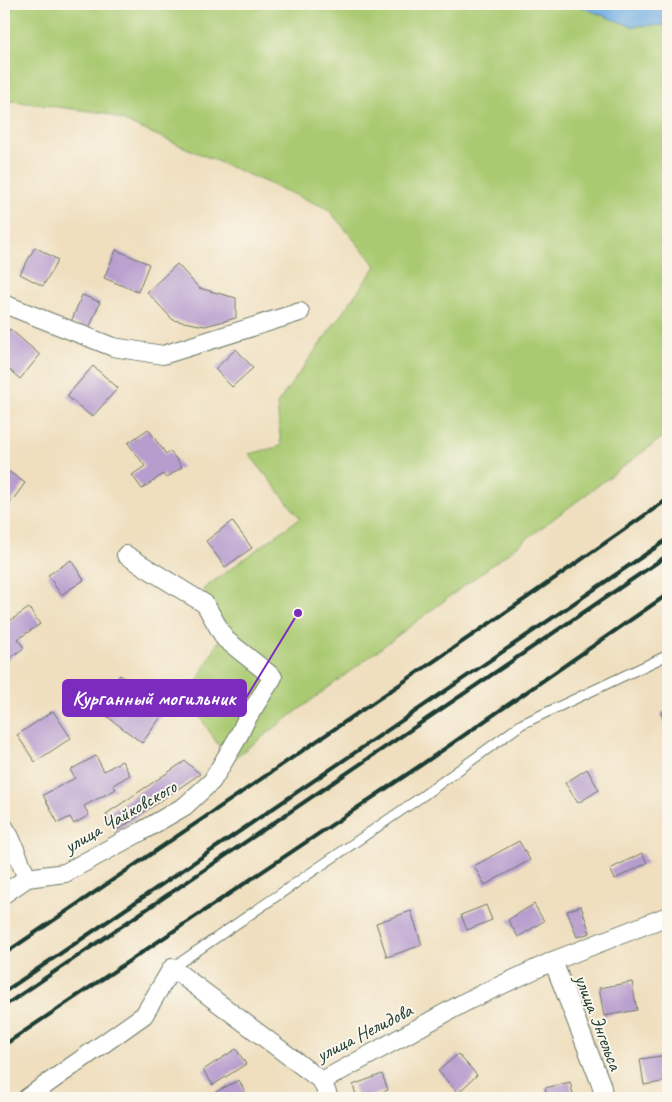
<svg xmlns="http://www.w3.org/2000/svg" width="672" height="1102" viewBox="0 0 672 1102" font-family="Caveat,sans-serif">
  <rect width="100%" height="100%" fill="#fbf7ec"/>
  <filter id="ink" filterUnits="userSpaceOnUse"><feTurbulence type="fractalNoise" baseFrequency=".02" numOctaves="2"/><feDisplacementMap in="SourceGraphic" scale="10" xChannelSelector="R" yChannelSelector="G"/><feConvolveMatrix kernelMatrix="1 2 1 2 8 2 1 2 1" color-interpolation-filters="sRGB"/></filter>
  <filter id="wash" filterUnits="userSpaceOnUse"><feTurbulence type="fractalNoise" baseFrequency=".0096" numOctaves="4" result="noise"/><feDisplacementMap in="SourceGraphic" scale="20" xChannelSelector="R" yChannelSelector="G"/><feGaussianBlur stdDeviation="1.12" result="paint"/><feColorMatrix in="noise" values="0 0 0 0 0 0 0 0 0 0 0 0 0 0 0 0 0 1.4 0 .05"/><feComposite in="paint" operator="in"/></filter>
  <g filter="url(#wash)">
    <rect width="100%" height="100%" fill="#efdfbf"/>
    <path fill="#aaca72" stroke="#648453" d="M4,4h569l58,22 37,-1v408l-439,329 -41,-64 36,-67 -21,-42 97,-71 -51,-64 32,-8 -4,-42 99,-138 -48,-57 -223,-96 -101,-13z"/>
    <path fill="#70aee3" stroke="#48768c" d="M573,4h95v21l-37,1z"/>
    <g id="blocks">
      <g fill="#b79dce">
        <path d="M35,247l23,13 -15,26 -23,-12z"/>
        <path d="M116,250l33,14 -11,28 -34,-14z"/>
        <path d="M177,264l22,24 37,10v20l-31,8 -32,-6 -26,-28z"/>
        <path d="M82,295l18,7 -11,27 -18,-7z"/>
        <path d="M10,329l30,26 -20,24 -16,-14v-29z"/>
        <path d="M236,349l17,19 -21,19 -17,-18z"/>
        <path d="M93,366l25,22 -26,29 -25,-21z"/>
        <path d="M148,429l18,25 4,-3 12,16 -16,11 -3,-4 -21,15 -10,-14 13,-9 -17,-23z"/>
        <path d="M4,468l21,15 -16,22 -5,-4z"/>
        <path d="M232,521l20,27 -27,19 -19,-26z"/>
        <path d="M71,560l13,20 -23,15 -13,-20z"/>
        <path d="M29,608l11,16 -22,15 6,9 -17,12 -3,-5v-39l4,6z"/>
        <path d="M120,675l46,35 -24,33 -46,-35z"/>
        <path d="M668,710v16h-2l-5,-13z"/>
        <path d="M53,711l18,27 -36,24 -18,-27z"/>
        <path d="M96,756l8,15 18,-10 8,14 -17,10 3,4 -32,17 5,9 -15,9 -4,-7 -12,6 -15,-28 32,-17 -5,-8z"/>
        <path d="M185,761l15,13 -84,57 -10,-17z"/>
        <path d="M587,769l12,21 -21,13 -13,-20z"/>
        <path d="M519,841l11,19 -45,25 -11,-19z"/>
        <path d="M642,853l5,10 -32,16 -5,-10z"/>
        <path d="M534,904l10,17 -26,16 -10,-17z"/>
        <path d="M486,905l6,15 -25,10 -6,-15z"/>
        <path d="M581,906l9,27 -13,4 -10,-26z"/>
        <path d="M411,911l11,34 -35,12 -11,-34z"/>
        <path d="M632,982l5,28 -33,6 -5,-28z"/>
        <path d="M236,1049l10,15 -33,21 -10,-15z"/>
        <path d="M458,1054l19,21 -19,18 -20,-22z"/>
        <path d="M668,1055v26l-24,4 -4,-26z"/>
        <path d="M382,1074l6,16 -23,8h-8l-4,-13z"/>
        <path d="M239,1080l6,12 -12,6h-22l-1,-3z"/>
        <path d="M570,1082l4,16h-26l-3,-10z"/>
      </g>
    </g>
  </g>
  <g filter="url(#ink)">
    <use href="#blocks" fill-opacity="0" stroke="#687665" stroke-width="1"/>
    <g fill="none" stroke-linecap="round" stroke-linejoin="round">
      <g stroke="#687665" stroke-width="11">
        <path id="lane" d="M172,968l252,-173 98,-71 146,-69"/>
      </g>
      <g stroke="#687665" stroke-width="20">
        <g id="street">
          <path d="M4,304l109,43 50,8 137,-43"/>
          <path d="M4,827l6,10 17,41"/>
          <path d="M4,894l23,-16 38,-5 77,-42 43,-25 27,-25 25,-42 9,-19 27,-43 -48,-38 -20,-35 -79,-49"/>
          <path d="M553,961l48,123 3,14"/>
          <path d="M322,1081l7,17"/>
          <path d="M27,1098l117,-83 28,-47 150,113 145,-80 86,-40 115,-45"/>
        </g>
      </g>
      <use href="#lane" stroke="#fff" stroke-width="9"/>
      <use href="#street" stroke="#fff" stroke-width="18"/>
      <g stroke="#1f3d34" stroke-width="4">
        <path d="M4,954l511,-348 153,-107"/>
        <path d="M4,992l664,-453"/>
        <path d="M4,1006l664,-451"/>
        <path d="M4,1045l420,-282 244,-169"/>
      </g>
    </g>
  </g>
  <g text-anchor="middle" stroke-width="4" stroke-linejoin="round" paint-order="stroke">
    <g font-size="20" fill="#1f3d34" stroke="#fbf7ec">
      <text transform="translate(120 816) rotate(-30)" y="7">улица Чайковского</text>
      <text transform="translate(599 1022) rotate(69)" y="7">улица Энгельса</text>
      <text transform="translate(364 1032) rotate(-27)" y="7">улица Нелидова</text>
    </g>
  </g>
  <path fill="none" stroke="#7b2cbf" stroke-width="2" d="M298 613L246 698"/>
  <circle fill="#7b2cbf" stroke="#fbf7ec" stroke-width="2" cx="298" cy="613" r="5"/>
  <rect fill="#7b2cbf" stroke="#7b2cbf" stroke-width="2" x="63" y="680" width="183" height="36" rx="5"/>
  <g font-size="21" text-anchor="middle" font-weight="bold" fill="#fff">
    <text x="154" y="705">Курганный могильник</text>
  </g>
  <rect width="672" height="1102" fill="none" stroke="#fbf7ec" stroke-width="20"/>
</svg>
